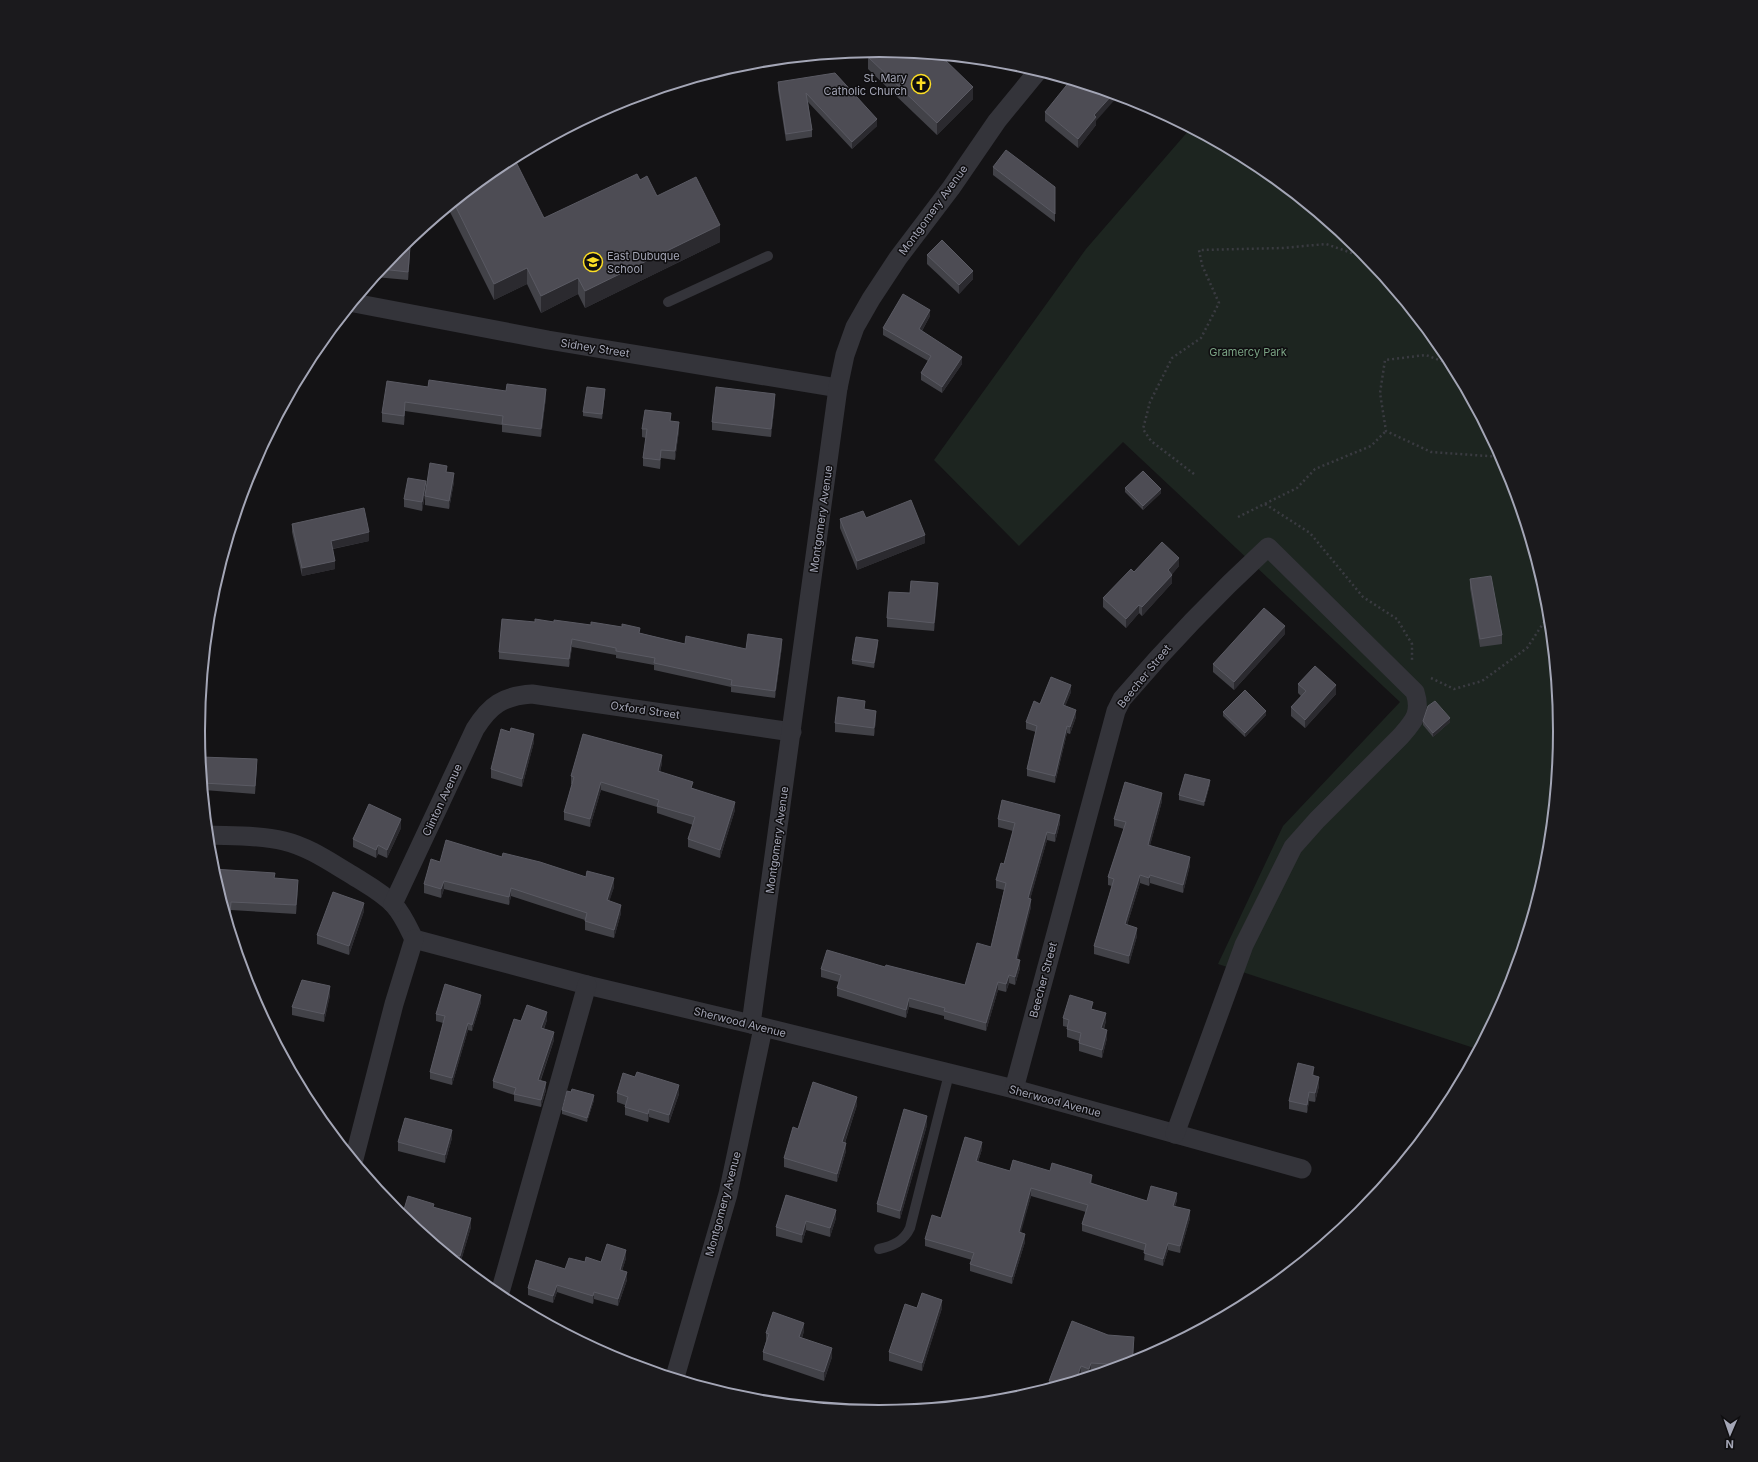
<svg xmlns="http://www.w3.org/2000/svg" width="1758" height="1462" viewBox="0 0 1758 1462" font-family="Inter,sans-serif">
  <rect width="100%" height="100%" fill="#141315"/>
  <path fill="#1d2520" d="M1190,129l68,36 103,85 84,103 63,118 39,127 13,133 -13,133 -39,128 -31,57 -259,-85 65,-138 117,-124 -277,-260 -104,104 -85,-86 152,-211z"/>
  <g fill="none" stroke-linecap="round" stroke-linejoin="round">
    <g stroke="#3a3b41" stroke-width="2.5" stroke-dasharray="2 3" stroke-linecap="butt">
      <path d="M1452,365l-26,-10 -41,5 -5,33 6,38 45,21 70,5"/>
      <path d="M1194,474l-43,-33 -8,-12 7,-27 22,-44 29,-20 18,-35 -17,-38 -3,-15 84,-2 43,-4 40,14 5,4"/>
      <path d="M1265,504l45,29 53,64 34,22 15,25v17"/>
      <path d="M1238,517l59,-29 18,-19 56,-23 15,-15"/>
      <path d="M1431,678l23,11 28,-8 45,-33 21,-32 -12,-54"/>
    </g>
    <g stroke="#34343a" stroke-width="10">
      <path d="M668,302l100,-46"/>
      <path d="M879,1249c14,-3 25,-8 31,-21l39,-154"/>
    </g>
    <g stroke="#34343a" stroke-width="19">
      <path d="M354,303l194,37 290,48"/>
      <path d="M208,835c25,1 52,0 76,6 25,6 46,21 68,34 14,9 30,17 42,30 9,10 14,22 20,34l173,46 164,39 263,65 288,80"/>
      <path d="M393,904l82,-175c15,-24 28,-33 57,-35l260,38"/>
      <path d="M751,1024l87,-636 7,-33 10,-28 16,-28 27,-41 53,-70 46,-67 41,-50"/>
      <path d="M1014,1089l102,-378 6,-12c47,-55 93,-103 146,-152l147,145c7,22 -2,30 -15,45l-83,83 -24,27 -49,98 -69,189"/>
      <path d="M354,1159l40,-155 20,-65"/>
      <path d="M499,1296l88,-311"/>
      <path d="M675,1377l53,-183 35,-166"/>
    </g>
  </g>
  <g fill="#424248">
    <path d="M868,57l105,42 -36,36 -69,-66z"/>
    <path d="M778,82l99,37v7l-25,23 -44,-47 4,28v7l-26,4 -8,-51z"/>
    <path d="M1045,112l51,9v4l-18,23 -33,-27z"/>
    <path d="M501,165l43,53 96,-38 17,16 63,46 -135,66 -7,-14 -37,19 -14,-29 -33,16 -46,-92z"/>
    <path d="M993,167l62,20v35l-62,-47z"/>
    <path d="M398,249l12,6 -2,25 -33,-3z"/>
    <path d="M927,255l46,24 -14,15 -32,-30z"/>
    <path d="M930,316l-8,15 40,33 -20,29 -21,-13v-7l7,-12 -45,-26v-7z"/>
    <path d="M428,387l118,10 -5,40 -39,-5v-7l-97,-14 -1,14 -22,-3v-9z"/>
    <path d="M605,393l-3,26 -19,-3v-4z"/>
    <path d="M775,402l-4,35 -59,-7v-8z"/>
    <path d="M671,421l8,9 -4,30 -14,-2 -1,11 -17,-3v-8l3,-20 -4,-1v-8z"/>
    <path d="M447,472l7,10 -5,27 -24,-4v-9z"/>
    <path d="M1125,488l36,5 -18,17 -18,-18z"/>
    <path d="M426,490l-4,21 -18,-4v-8z"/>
    <path d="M866,518l59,25 -68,27 -17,-42v-9z"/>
    <path d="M292,524l77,17 -36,8 2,20 -33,7 -10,-44z"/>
    <path d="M1179,566l-7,8v9l-30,33 -3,-3 -13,15 -23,-21v-9l31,-26z"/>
    <path d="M1470,579l32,56v9l-22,3 -10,-59z"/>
    <path d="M938,591l-4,40 -47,-4v-9l23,-25z"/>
    <path d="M535,622h19l86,11 45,11 61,5 36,-3 -7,52 -44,-6v-5l-77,-17v-5l-38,-7v-3l-44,-8 -3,20 -70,-8v-7z"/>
    <path d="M1285,634l-51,56 -21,-18v-8z"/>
    <path d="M878,644l-4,24 -22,-4v-4z"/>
    <path d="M1298,684l38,10 -31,34 -14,-12v-9l10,-11 -3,-3z"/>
    <path d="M1071,692l-6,14 11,11 -6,17 -3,-1 -12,50 -28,-7v-7l9,-37 -10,-3v-7l14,-18z"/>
    <path d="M865,709l11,10 -2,17 -39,-4v-9z"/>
    <path d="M1223,712l43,3 -21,22 -22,-21z"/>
    <path d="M1423,721l27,1 -17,15 -10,-12z"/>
    <path d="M534,742l-12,45 -31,-9v-9z"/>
    <path d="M201,757l56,10 -2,27 -51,-4z"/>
    <path d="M662,763l-2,9 75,38 -15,48 -32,-11v-8l5,-14 -36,-12v-6l-56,-17 -11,37 -26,-7v-8l8,-28h-1v-8z"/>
    <path d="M1210,784l-6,22 -25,-6v-5z"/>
    <path d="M1162,801l-12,44 40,20 -7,28 -33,-10 -1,3 -9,-3 -13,42 10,11 -8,28 -35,-10v-8l18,-60 -4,-1v-8l16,-48 -10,-3v-7z"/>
    <path d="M998,819l62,4 -5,19 -8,-2 -17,59 1,8 -14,52 3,9 -5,17 -6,-2 -3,9 -8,-2 -12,41 -42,-12v-3l-35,-9 -3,11 -69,-22v-8l2,-6 -18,-5v-8l64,-2 80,18 26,-38 13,-57 -8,-2v-8l8,-16 9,-33 -15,-4z"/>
    <path d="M401,828l-14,30 -9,-4 -2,4 -23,-11v-8z"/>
    <path d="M502,857l112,30 -5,14 12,12 -7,25 -29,-8v-10l-74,-24 -2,9 -65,-16 -3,9 -17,-5v-9l16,-22z"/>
    <path d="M213,869l62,9 23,10 -2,26 -65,-4 -1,10h-2z"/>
    <path d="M364,911l-15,44 -32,-11v-9z"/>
    <path d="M330,995l-6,27 -32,-7v-8z"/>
    <path d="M481,1002l-9,29 -4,-1 -16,55 -22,-6v-7l13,-49 -7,-2v-7z"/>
    <path d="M1093,1009l13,12 -2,8 3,9 -5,20 -23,-7v-10l-12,-4v-10l-4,-1v-8z"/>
    <path d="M547,1020l-3,9 10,11 -13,40 5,10 -5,17 -27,-6v-6l-21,-7v-7l28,-60z"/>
    <path d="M1314,1076l5,10 -4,16 -6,-1 -2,12 -18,-4v-8z"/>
    <path d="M617,1093l62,1 -10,29 -20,-6 -1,5 -23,-7v-10l-8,-3z"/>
    <path d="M594,1100l-7,22 -25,-8v-4z"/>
    <path d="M857,1105l-12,38 1,8 -9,31 -53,-15v-9l14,-29z"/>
    <path d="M927,1125l-27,94 -23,-7v-8z"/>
    <path d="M452,1138l-7,25 -47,-12v-9z"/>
    <path d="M982,1149l-4,13 32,9 82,11v1l55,18 30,-1 -2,6 15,12 -10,35 -12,-3 -5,16 -19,-6 1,-9 -63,-20v-7l4,-12 -55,-16 -11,37 5,9 -13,42 -42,-13v-7l2,-4 -47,-14v-7l16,-21z"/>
    <path d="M786,1195l50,23 -6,19 -24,-7 -4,13 -26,-7v-9z"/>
    <path d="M434,1208l37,19 -11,37 -58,-48z"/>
    <path d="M626,1258l-4,13 5,9 -9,26 -24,-7 -1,5 -36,-12 -4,11 -25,-8v-7l37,-19 20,-7h16z"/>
    <path d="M942,1308l-20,63 -33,-10v-9z"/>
    <path d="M804,1331l-2,7 30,19 -8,24 -61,-21v-8l3,-11v-8z"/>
    <path d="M1108,1335l26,9 -1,18 -30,9 -12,-1 -2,6h-1l-7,-3 -2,6 -30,9v-7z"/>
  </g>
  <g fill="#2b2a2f">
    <path d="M973,87v12l-36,36v-12z"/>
    <path d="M1113,94l6,1 -23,26v4l-18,23v-9l16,-24z"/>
    <path d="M877,119v7l-25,23v-7z"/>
    <path d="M720,225v17l-135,66v-17z"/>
    <path d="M410,247v8l-2,25v-8z"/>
    <path d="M527,268v16l-33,16v-16z"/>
    <path d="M973,271v8l-14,15v-9z"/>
    <path d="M578,278v16l-37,19v-17z"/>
    <path d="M930,310v6l-11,20v-7z"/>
    <path d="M962,357v7l-20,29v-6z"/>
    <path d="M546,389v8l-5,40v-8z"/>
    <path d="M605,389v4l-3,26v-5z"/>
    <path d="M775,394v8l-4,35v-8z"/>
    <path d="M405,402v9l-1,14v-9z"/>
    <path d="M679,422v8l-4,30v-9z"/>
    <path d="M661,450v8l-1,11v-9z"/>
    <path d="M454,473v9l-5,27v-8z"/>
    <path d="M426,481v9l-4,21v-9z"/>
    <path d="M1161,489v4l-18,17v-4z"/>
    <path d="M369,532v9l-38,8v-8z"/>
    <path d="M925,535v8l-68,27v-9z"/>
    <path d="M1179,558v8l-11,13v-9z"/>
    <path d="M335,561v8l-33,7v-8z"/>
    <path d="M1172,575v8l-30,33v-9z"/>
    <path d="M938,583v8l-4,40v-8z"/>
    <path d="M1139,605v8l-13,15v-9z"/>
    <path d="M1285,626v8l-51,56v-8z"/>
    <path d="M572,639v8l-3,20v-8z"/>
    <path d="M782,639v7l-7,52v-7z"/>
    <path d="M878,640v4l-4,24v-5z"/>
    <path d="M1071,685v7l-8,20v-7z"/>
    <path d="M1336,685v9l-31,34v-8z"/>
    <path d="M1076,710v7l-6,17v-7z"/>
    <path d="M876,711v8l-2,17v-8z"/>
    <path d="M1266,711v4l-21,22v-4z"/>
    <path d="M1450,718v4l-17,15v-4z"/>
    <path d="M1067,726v7l-12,50v-7z"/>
    <path d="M534,734v8l-12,45v-8z"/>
    <path d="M662,755v8l-4,16v-8z"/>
    <path d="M1210,780v4l-6,22v-4z"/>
    <path d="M601,782v8l-11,37v-8z"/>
    <path d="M1162,793v8l-14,52v-8z"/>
    <path d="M735,802v8l-15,48v-8z"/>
    <path d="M1060,815v8l-5,19v-8z"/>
    <path d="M401,819v9l-14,30v-8z"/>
    <path d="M1047,832v8l-19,67v-9z"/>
    <path d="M378,845v9l-2,4v-8z"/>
    <path d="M1190,857v8l-7,28v-8z"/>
    <path d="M1140,875v8l-15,49v-8z"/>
    <path d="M1150,875v8l-1,3v-8z"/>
    <path d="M614,878v9l-7,22v-9z"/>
    <path d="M298,880v8l-2,26v-9z"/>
    <path d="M444,881v8l-3,9v-9z"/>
    <path d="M511,888v8l-2,9v-8z"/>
    <path d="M1031,899v8l-15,60v-8z"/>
    <path d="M364,903v8l-15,44v-9z"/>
    <path d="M621,905v8l-7,25v-8z"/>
    <path d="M1137,928v8l-8,28v-8z"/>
    <path d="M1020,960v8l-5,17v-8z"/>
    <path d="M1009,975v8l-3,9v-8z"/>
    <path d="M998,982v8l-12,41v-8z"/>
    <path d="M330,986v9l-6,27v-8z"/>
    <path d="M481,995v7l-9,29v-6z"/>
    <path d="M909,998v9l-3,11v-8z"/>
    <path d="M547,1012v8l-6,15v-7z"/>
    <path d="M1106,1013v8l-5,15v-8z"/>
    <path d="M468,1023v7l-16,55v-7z"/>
    <path d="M1107,1030v8l-5,20v-8z"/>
    <path d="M554,1032v8l-16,47v-7z"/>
    <path d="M1314,1067v8l-2,9v-9z"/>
    <path d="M1319,1077v9l-4,16v-9z"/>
    <path d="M546,1082v8l-5,17v-7z"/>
    <path d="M679,1085v9l-10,29v-8z"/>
    <path d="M1309,1092v9l-2,12v-8z"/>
    <path d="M594,1095v5l-7,22v-4z"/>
    <path d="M857,1097v8l-15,46v-9z"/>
    <path d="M649,1109v8l-1,5v-8z"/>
    <path d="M927,1116v9l-27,94v-8z"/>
    <path d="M452,1130v8l-7,25v-8z"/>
    <path d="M982,1142v7l-6,19v-7z"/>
    <path d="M846,1143v8l-9,31v-8z"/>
    <path d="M1092,1175v7l-2,8v-7z"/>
    <path d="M1031,1188v8l-12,44v-8z"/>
    <path d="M1177,1193v7l-4,13v-7z"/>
    <path d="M836,1210v8l-6,19v-9z"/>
    <path d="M1190,1210v8l-10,35v-7z"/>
    <path d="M471,1218v9l-11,37v-8z"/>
    <path d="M806,1221v9l-4,13v-8z"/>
    <path d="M1025,1234v8l-13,42v-7z"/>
    <path d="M1168,1243v7l-5,16v-7z"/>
    <path d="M626,1250v8l-6,19v-7z"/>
    <path d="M627,1272v8l-9,26v-7z"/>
    <path d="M557,1285v7l-4,11v-7z"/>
    <path d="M594,1292v7l-1,5v-8z"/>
    <path d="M942,1300v8l-20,63v-8z"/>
    <path d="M804,1323v8l-5,15v-9z"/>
    <path d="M1134,1337l-1,25 -1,1z"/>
    <path d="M832,1348v9l-8,24v-9z"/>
    <path d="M1091,1363v7l-2,6v-7z"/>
    <path d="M1081,1366v7l-2,6 -3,1z"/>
  </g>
  <g fill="#4d4c54" stroke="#5a5a63">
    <path d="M874,50h5l62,6 32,31 -36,36 -69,-66z"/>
    <path d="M835,73l42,46 -25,23 -46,-49 6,37 -26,4 -8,-52z"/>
    <path d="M1070,81l43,13 -19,21 2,2 -18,22 -33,-27z"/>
    <path d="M1006,150l49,37v27l-62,-47z"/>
    <path d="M514,158l30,60 93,-44 3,6 7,-4 10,20 39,-19 24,48 -135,66 -7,-13 -37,18 -14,-28 -33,16 -40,-81 47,-38z"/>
    <path d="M942,240l31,31 -14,14 -32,-30z"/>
    <path d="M402,246l8,1 -2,25 -27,-3 17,-20z"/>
    <path d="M903,294l27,16 -11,19 43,28 -20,30 -21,-14 10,-17 -48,-28z"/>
    <path d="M429,380l77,11 1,-7 39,5 -5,40 -39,-5 1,-8 -98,-14 -1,14 -22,-3 5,-32 41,6z"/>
    <path d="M587,387l18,2 -3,25 -19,-2z"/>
    <path d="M716,387l59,7 -4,35 -59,-7z"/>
    <path d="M645,410l26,3 -1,8 9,1 -4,29 -14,-1 -1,10 -17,-2 4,-29h-5z"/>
    <path d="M430,463l17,3 -1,6 8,1 -5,28 -24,-5z"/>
    <path d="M1143,471l18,18 -18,17 -18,-18z"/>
    <path d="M408,478l18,3 -4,21 -18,-3z"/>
    <path d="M911,500l14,35 -68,26 -17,-42 23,-8 3,7z"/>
    <path d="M364,508l5,24 -38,9 4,20 -33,7 -10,-44z"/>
    <path d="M1162,542l17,16 -11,12 4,5 -30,32 -3,-2 -13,14 -23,-21 28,-29 3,3z"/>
    <path d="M1491,576l11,59 -22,4 -10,-60z"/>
    <path d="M911,581l27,2 -4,40 -47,-5 2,-26 21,1z"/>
    <path d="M1264,608l21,18 -51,56 -21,-18z"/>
    <path d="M502,619l33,3v-3l19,3v-2l37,5v-3l31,5v-3l18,4 -1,5 46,11 1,-8 60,13 2,-15 34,5 -7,52 -44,-6 1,-5 -78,-17 1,-5 -39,-7v-3l-44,-9 -3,20 -70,-7z"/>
    <path d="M856,637l22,3 -4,23 -22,-3z"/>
    <path d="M1315,666l21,19 -31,35 -14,-13 15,-16 -8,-7z"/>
    <path d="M1051,677l20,8 -8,20 13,5 -6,17 -3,-1 -12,50 -28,-7 10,-43 -11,-4 8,-21 6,3z"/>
    <path d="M1245,690l21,21 -21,22 -22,-21z"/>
    <path d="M838,697l27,4 -1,8 12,2 -2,17 -39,-5z"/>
    <path d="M1435,701l15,17 -17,15 -10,-12 5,-15z"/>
    <path d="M511,728l23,6 -12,45 -31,-10 10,-40 9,3z"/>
    <path d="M583,734l79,21 -4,16 35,11 -2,6 44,14 -15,48 -32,-11 7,-22 -38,-11 2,-6 -58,-18 -11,37 -26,-7 10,-35 -3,-1z"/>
    <path d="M201,757l56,2 -2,27 -52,-3z"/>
    <path d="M1185,774l25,6 -6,22 -25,-7z"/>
    <path d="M1125,782l37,11 -14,52 42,12 -7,28 -33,-10 -1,3 -9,-3 -15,49 12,4 -8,28 -35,-10 20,-67 -6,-2 18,-55 -12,-3z"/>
    <path d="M1002,800l58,15 -5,19 -8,-2 -19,66 3,1 -15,60 4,1 -5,17 -6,-2 -3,9 -8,-2 -12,41 -42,-12 1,-3 -36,-10 -3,12 -69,-22 4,-13 -20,-6 6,-19 58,17 1,-2 79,20 12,-42 14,4 15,-64 -10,-3 5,-17 3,1 11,-41 -17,-4z"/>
    <path d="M369,804l32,15 -14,31 -9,-5 -2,5 -23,-11z"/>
    <path d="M446,840l56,17 1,-4 37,9 46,15 1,-6 27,7 -7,22 14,5 -7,25 -29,-9 2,-8 -76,-25 -2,9 -65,-16 -3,8 -17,-5 7,-25 9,3z"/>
    <path d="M213,869l62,4 -1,5 24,2 -2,25 -65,-3 -1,10h-4z"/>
    <path d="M333,892l31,11 -15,43 -32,-11z"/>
    <path d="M302,980l28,6 -6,28 -32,-7z"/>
    <path d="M445,984l36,11 -9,30 -4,-2 -16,55 -22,-6 15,-56 -9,-2z"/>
    <path d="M1070,995l23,7 -2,7 15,4 -5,15 6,2 -5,20 -23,-7 2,-10 -14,-4 2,-9 -6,-2z"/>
    <path d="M527,1005l20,7 -6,16 13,4 -16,48 8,2 -5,18 -27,-6 2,-6 -23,-7 21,-62 7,2z"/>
    <path d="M1298,1063l16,4 -2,8 7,2 -4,16 -6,-1 -2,13 -18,-4z"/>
    <path d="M637,1072l42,13 -10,30 -20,-6 -1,5 -23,-7 3,-10 -11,-4 6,-20 12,4z"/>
    <path d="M813,1082l44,15 -15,45 4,1 -9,31 -53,-16 9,-31 5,2z"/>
    <path d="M572,1089l22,6 -7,23 -25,-8 5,-19 4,1z"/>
    <path d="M904,1109l23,7 -27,95 -23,-7z"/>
    <path d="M405,1118l47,12 -7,25 -47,-13z"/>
    <path d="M965,1137l17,5 -6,19 34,10 3,-11 37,11 2,-8 40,12 -2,8 57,18 4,-15 26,7 -4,13 17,4 -10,36 -12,-3 -5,16 -19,-6 2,-9 -64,-20 6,-19 -57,-17 -12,44 6,2 -13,43 -42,-13 4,-11 -49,-14 7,-24 9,3z"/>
    <path d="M786,1195l50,15 -6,18 -24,-7 -4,14 -26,-8z"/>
    <path d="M408,1196l26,8 -1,3 38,11 -11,38 -15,-4 -43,-36z"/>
    <path d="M607,1244l19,6 -6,20 7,2 -9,27 -24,-7 -1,4 -36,-11 -4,11 -25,-8 8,-28 29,9 4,-11 16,4 1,-5 15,5z"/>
    <path d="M922,1293l20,7 -20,63 -33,-11 16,-48 12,4z"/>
    <path d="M773,1312l31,11 -5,14 33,11 -8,24 -61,-20 6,-18 -3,-1z"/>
    <path d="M1072,1321l36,14 26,2 -2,26 -9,2 -32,-2 -2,6 -8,-3 -5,14 -18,5 -9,-4z"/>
  </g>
  <defs>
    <g id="church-ring" transform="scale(1)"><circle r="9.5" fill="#0f0e10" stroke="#fcde24" stroke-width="1.5"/><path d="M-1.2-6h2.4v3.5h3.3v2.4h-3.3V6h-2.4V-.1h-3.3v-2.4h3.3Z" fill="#fcde24"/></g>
    <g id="school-ring" transform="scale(1)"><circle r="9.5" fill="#0f0e10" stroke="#fcde24" stroke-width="1.5"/><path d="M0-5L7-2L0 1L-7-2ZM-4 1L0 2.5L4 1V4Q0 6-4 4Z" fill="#fcde24"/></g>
  </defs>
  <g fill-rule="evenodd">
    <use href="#church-ring" x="921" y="84"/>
    <use href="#school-ring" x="593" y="262"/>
  </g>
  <g text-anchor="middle" stroke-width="3" stroke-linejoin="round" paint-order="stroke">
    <g font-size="11" fill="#a4a6b6" stroke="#0f0e10" text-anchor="end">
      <text x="907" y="82">St. Mary<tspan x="907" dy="13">Catholic Church</tspan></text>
      <text x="607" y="260" text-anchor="start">East Dubuque<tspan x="607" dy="13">School</tspan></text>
    </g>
    <g font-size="11" fill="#a4a6b6" stroke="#0f0e10">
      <text transform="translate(933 210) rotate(-54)" y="4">Montgomery Avenue</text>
      <text transform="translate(595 348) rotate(9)" y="4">Sidney Street</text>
      <text transform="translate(821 519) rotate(-82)" y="4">Montgomery Avenue</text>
      <text transform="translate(1144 676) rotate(-51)" y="4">Beecher Street</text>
      <text transform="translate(645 710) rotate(8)" y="4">Oxford Street</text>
      <text transform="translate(442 800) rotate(-65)" y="4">Clinton Avenue</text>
      <text transform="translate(777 840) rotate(-82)" y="4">Montgomery Avenue</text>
      <text transform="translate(1043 980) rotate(-75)" y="4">Beecher Street</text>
      <text transform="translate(740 1022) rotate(14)" y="4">Sherwood Avenue</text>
      <text transform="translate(1055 1101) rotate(15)" y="4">Sherwood Avenue</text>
      <text transform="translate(723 1204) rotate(-75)" y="4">Montgomery Avenue</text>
    </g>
    <g font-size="11" fill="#7aa384" stroke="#0f0e10">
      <text x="1248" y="356">Gramercy Park</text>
    </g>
  </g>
  <path d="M0 0H1758V1462H0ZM205 731a674 674 0 1 1 1348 0a674 674 0 1 1-1348 0Z" fill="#1b1a1d" fill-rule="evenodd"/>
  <path fill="none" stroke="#a4a6b6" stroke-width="2" d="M205 731a674 674 0 1 1 1348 0a674 674 0 1 1-1348 0Z"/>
  <g transform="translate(1730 1434) rotate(182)" stroke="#0f0e10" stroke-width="3" paint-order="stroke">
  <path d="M0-3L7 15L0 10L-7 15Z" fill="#a4a6b6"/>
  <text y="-6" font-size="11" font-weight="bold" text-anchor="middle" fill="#a4a6b6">N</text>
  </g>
</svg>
